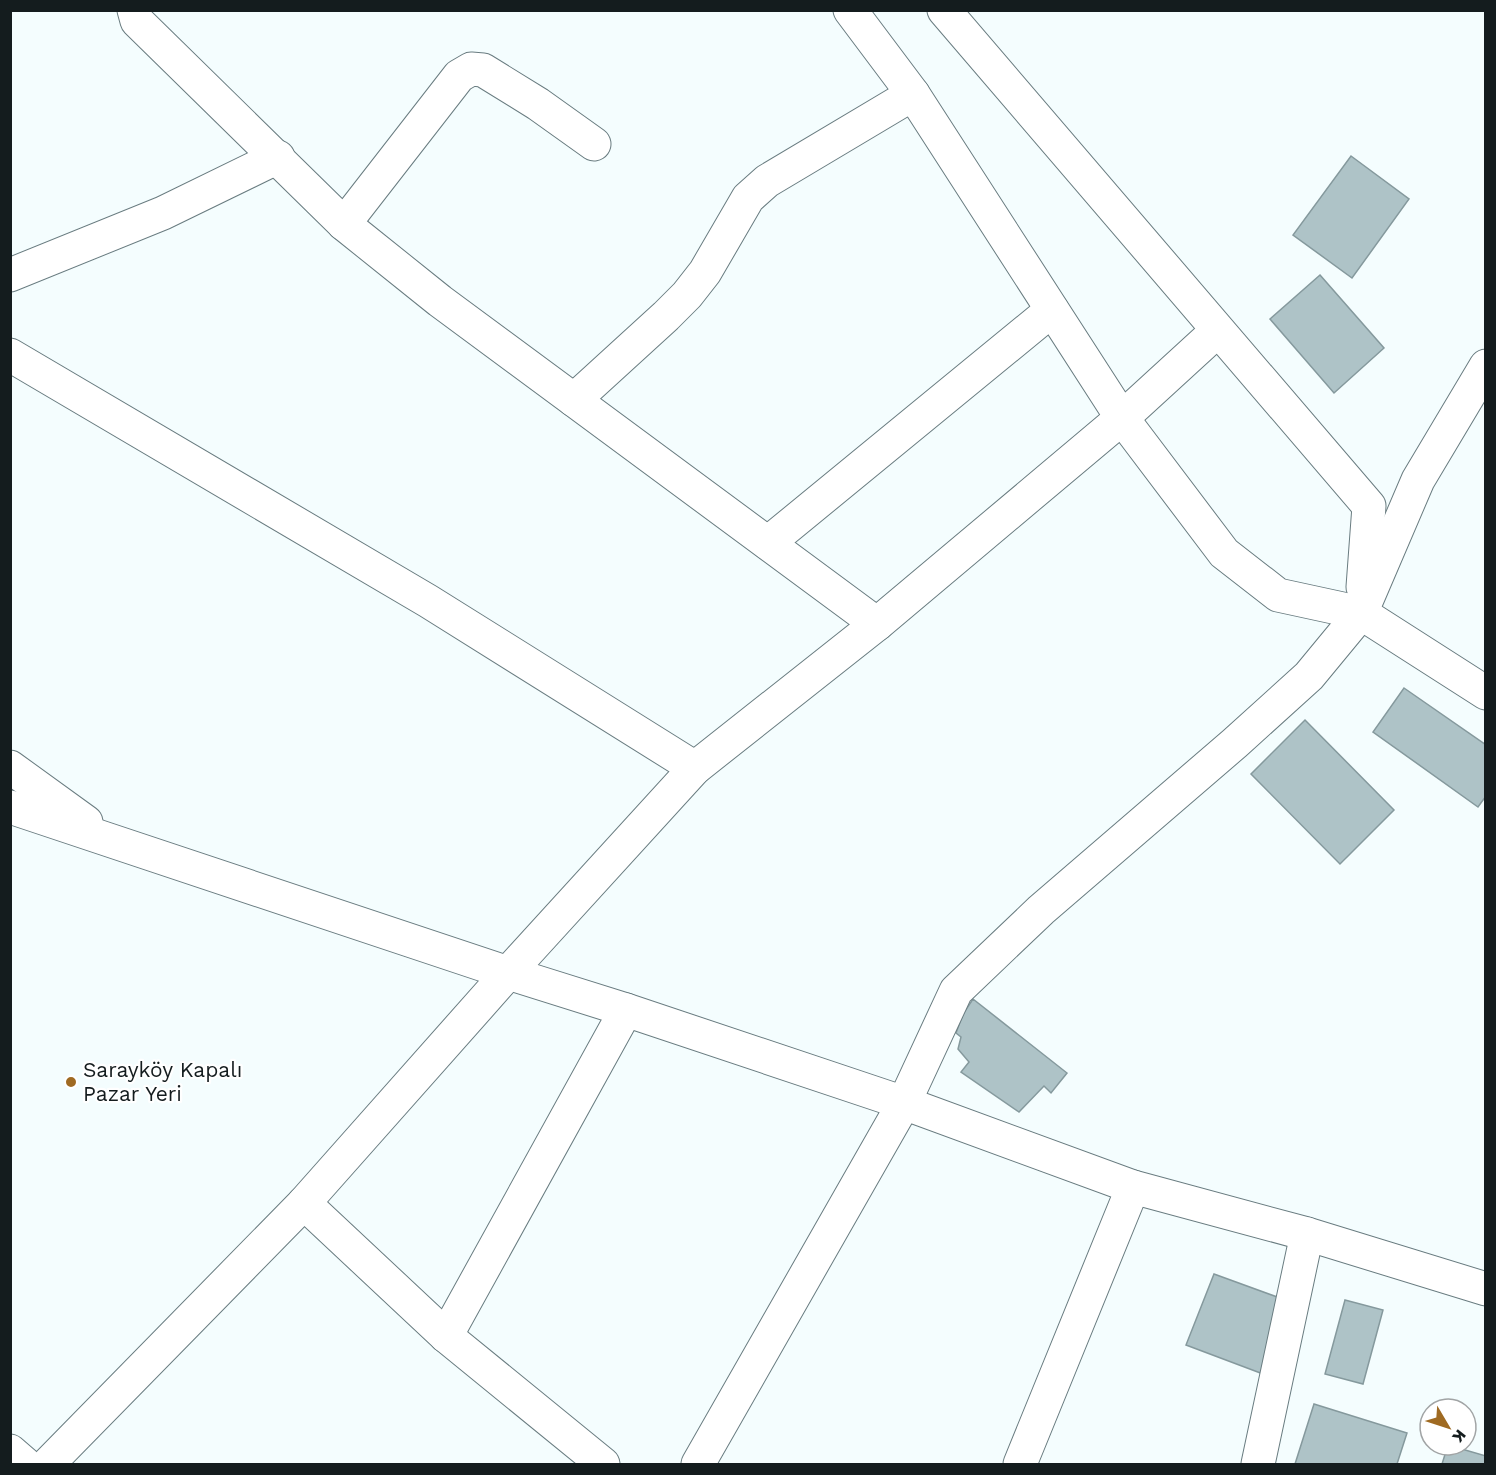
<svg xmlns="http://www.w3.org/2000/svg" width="1496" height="1475" viewBox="0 0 1496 1475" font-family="'Work Sans',sans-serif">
  <rect width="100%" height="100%" fill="#f4fdfe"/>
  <g fill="#aec3c7" stroke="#85999d" stroke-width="1.5">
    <path d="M1351,156l58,43 -57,79 -59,-43z"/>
    <path d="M1320,275l64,73 -50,45 -64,-74z"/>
    <path d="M1404,688l82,57v51l-8,11 -105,-75z"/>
    <path d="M1305,720l89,90 -54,54 -89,-90z"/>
    <path d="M973,999l94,74 -16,20 -7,-7 -25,26 -58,-40 8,-10 -11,-13 3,-12 -5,-4 7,-19z"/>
    <path d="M1214,1274l77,28 -28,72 -77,-29z"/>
    <path d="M1345,1300l38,10 -20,74 -38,-10z"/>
    <path d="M1314,1404l93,29 -10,31h-102z"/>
    <path d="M1448,1445l38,11v8h-44z"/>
  </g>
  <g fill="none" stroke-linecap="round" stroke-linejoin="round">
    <g stroke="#697c80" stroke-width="35">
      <g id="minor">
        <path d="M134,10l3,11 207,203 96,77 437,323"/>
        <path d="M850,10l63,84 209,324 102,135 54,42 83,18 125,80"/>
        <path d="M944,10l425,496 -6,81"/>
        <path d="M344,224l115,-148 12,-7 12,1 55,34 56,40"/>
        <path d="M10,275l153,-62 115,-56"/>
        <path d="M10,355l418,246 267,167"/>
        <path d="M574,400l92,-84 21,-21 18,-23 43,-74 19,-17 146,-87"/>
        <path d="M768,543l284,-233"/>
        <path d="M10,767l76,55"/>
        <path d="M10,807l498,166 118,37 278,93 229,84 174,47 179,55"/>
        <path d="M304,1203l142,133 157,128"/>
        <path d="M446,1336l180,-326"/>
        <path d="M10,1451l15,13"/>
        <path d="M48,1464l256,-261 204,-230 187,-205 182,-144 245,-206 95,-87"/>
        <path d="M698,1464l206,-361 52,-112 85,-81 194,-167 74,-67 52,-63 57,-133 68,-114"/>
        <path d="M1020,1464l113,-277"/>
        <path d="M1258,1464l49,-230"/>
      </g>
    </g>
    <use href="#minor" stroke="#fff" stroke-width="33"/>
  </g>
  <circle fill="#9f6a22" stroke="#fff" stroke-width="2" cx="71" cy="1082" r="6"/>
  <g text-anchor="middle" stroke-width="4.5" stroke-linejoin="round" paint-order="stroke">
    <g font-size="21" fill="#141c1e" stroke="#fff" text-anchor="start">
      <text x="83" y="1077">Sarayköy Kapalı<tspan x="83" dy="24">Pazar Yeri</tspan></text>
    </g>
  </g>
  <rect width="1496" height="1475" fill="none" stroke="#141c1e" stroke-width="24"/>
  <g transform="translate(1448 1427) rotate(129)"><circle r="28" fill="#ffffff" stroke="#a1a4a5" stroke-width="1.5"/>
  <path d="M0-4.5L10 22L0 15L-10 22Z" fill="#9f6a22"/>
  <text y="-9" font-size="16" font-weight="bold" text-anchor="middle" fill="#141c1e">K</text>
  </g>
</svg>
